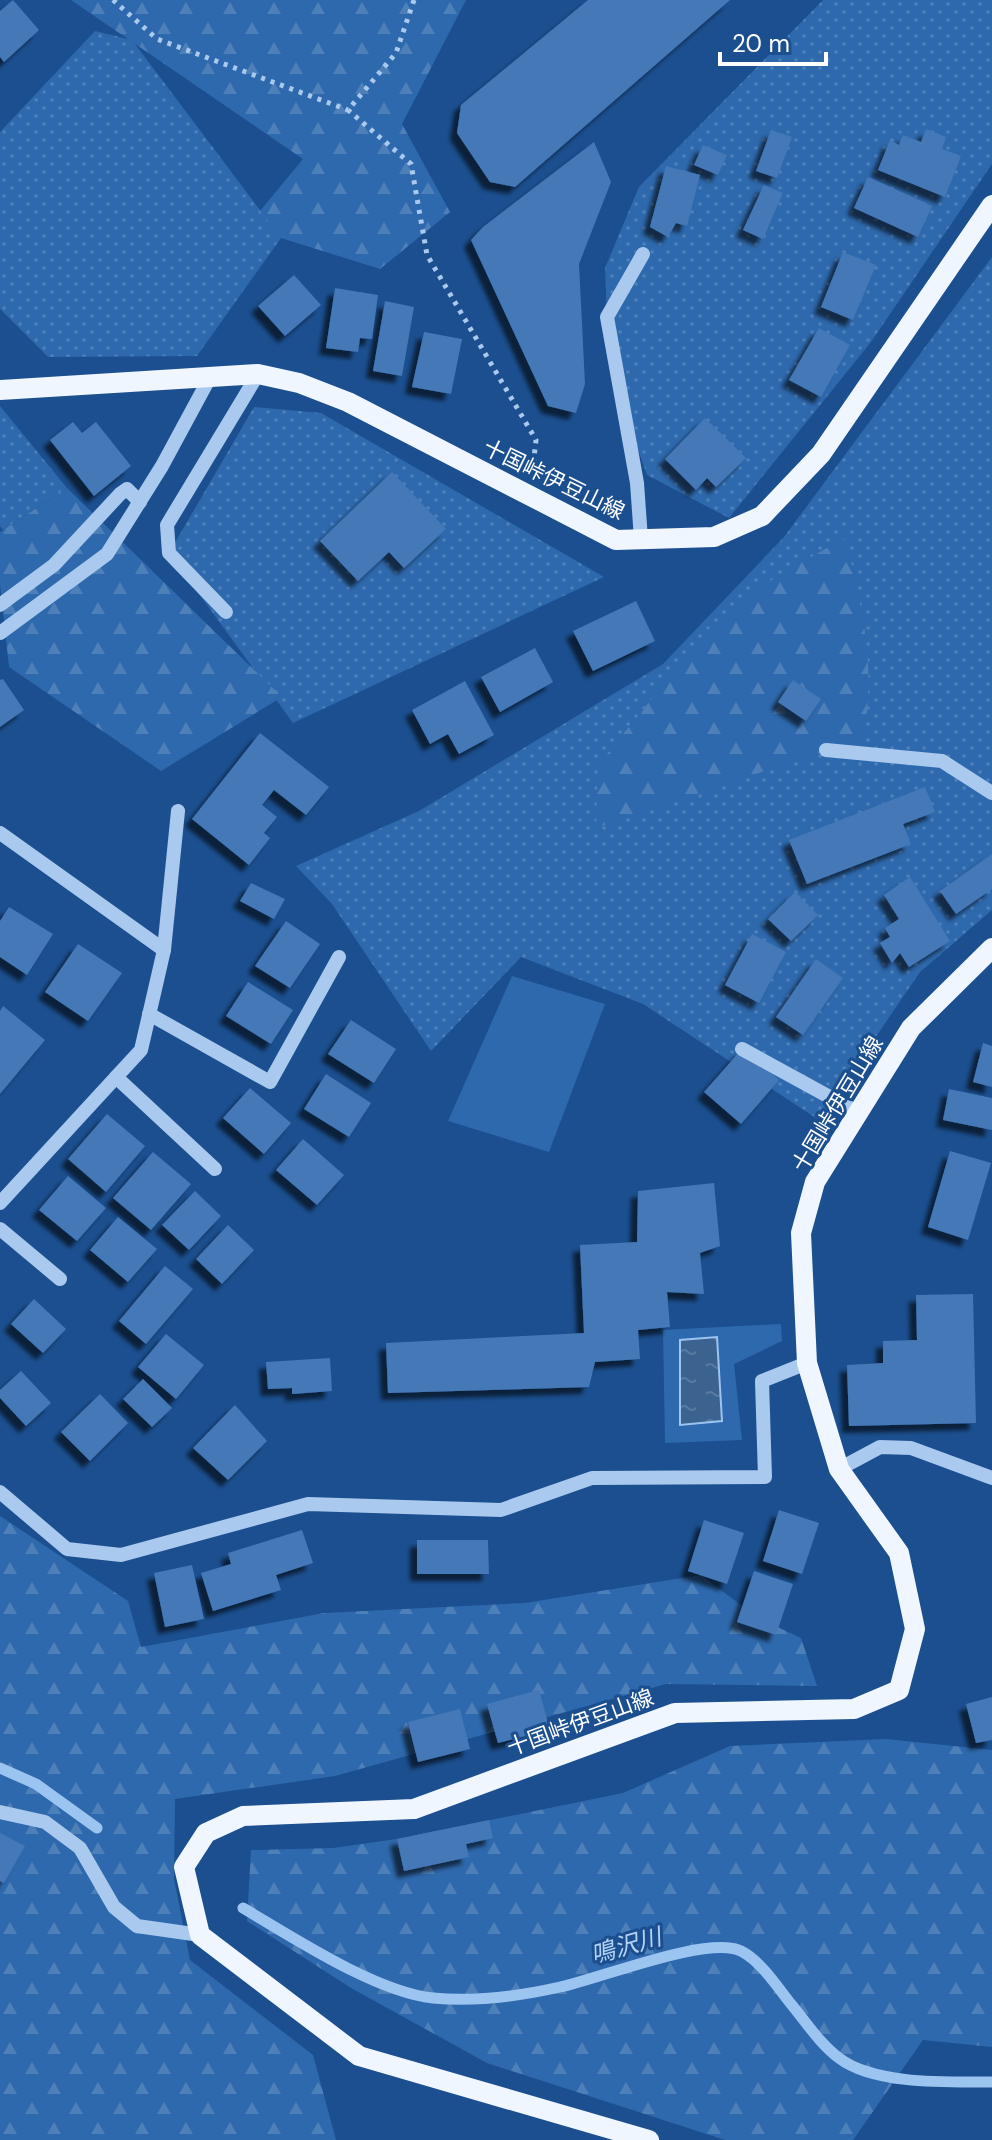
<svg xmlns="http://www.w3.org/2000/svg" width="992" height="2140" viewBox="0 0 992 2140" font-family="'DM Sans','Noto Sans JP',sans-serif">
  <defs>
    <pattern id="grass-dots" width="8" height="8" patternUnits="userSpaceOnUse" patternTransform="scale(2)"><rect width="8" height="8" fill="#2e69ad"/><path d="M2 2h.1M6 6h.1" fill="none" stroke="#4d80b9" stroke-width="1.8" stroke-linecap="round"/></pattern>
    <pattern id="forest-firs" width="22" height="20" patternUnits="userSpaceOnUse" patternTransform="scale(2)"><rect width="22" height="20" fill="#2e69ad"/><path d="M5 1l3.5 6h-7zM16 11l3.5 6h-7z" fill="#4d80b9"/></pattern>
    <pattern id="water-ripples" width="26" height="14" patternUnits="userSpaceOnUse" patternTransform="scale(2)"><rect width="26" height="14" fill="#3c6290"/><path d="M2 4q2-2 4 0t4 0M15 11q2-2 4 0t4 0" fill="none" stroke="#597aa1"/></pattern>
    <filter id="shadow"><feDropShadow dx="-7" dy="7" stdDeviation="2" flood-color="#0009"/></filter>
  </defs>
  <rect width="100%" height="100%" fill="#1b4f8f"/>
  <g fill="url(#grass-dots)">
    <path d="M823,0h169v164l-121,178 -142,176 -82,-43 -38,-108 -4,-99 34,-81z"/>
    <path d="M95,31l37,9 149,198 -84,118 -149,1 -48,-48v-177z"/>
    <path d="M992,257v653l-72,62 -101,148 -176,-116 -122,-47 -90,94 -99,-147 -36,-38 123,-55 244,-147 121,-127z"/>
    <path d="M0,406l67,82 -64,42 -3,-4z"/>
    <path d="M254,407l67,6 283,164 -311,146 -124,-170z"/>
  </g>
  <g fill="url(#forest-firs)">
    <path d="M71,0h395l-64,124 48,88 -70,57 -99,-31 -21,-27 43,-52z"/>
    <path d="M67,488l215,209 -121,74 -152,-104 -9,-83v-52z"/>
    <path d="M845,538c17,67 32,132 18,200l-267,90 2,-63 113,-139 66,-50z"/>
    <path d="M0,1516l128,85 13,46 183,-34 201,-10 176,-28 57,43 43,20 16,48 -151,-2 -331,92 -160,23 -1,80 16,81 123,95 23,85h-336z"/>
    <path d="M886,1739l106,11v297l-69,-7 -70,100h-128l-238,-77 -136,-75 -104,-67 4,-71 82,-2 64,-9 226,-46 107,-47z"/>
  </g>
  <g fill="#2e69ad">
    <path d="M512,976l93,28 -56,148 -101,-31z"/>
    <path d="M781,1324l1,17 -48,23 8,76 -77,3 -2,-113z"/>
  </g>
  <path fill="url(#water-ripples)" stroke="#9cc4f0" stroke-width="2" d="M717,1337l5,84 -42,4v-85z"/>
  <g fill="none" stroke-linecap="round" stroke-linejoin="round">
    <g stroke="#9cc4f0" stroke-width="11">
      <path d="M0,1768l36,16 61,44"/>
      <path d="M243,1908c51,30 133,84 190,90 41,4 87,-2 127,-11 39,-8 147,-52 181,-36 20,10 37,37 50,53 15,18 29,40 48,54 35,27 110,24 153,24"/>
    </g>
  </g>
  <g fill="#4478b7" filter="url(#shadow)">
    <path d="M13,0l26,30 -35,32 -4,-5v-46z"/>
    <path d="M588,0h142l-215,187 -25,-5 -33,-49 4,-28z"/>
    <path d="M926,129l20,8 -4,12 19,7 -16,41 -67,-27 12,-30 9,5 4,-10 18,7z"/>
    <path d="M771,130l21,7 -15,41 -21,-7z"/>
    <path d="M594,142l17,40 -32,82 6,120 -9,29 -28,-7 -77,-166 12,-13z"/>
    <path d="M703,145l24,10 -9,20 -24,-10z"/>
    <path d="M666,166l34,9 -13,51 -11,-3 -8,14 -18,-10z"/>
    <path d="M868,177l64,29 -14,31 -64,-29z"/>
    <path d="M764,185l19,8 -20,46 -20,-9z"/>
    <path d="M843,252l33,13 -23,55 -32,-13z"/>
    <path d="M294,275l27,30 -36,31 -27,-30z"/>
    <path d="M335,288l43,7 -6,44 -12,-1 -2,14 -32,-4z"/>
    <path d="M385,301l29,6 -12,69 -29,-5z"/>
    <path d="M819,328l31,17 -29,52 -32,-17z"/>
    <path d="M424,332l38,7 -11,55 -39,-7z"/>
    <path d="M705,418l41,40 -30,29 -9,-9 -11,12 -31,-31z"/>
    <path d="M73,422l9,11 14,-11 35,44 -37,30 -44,-56z"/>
    <path d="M392,472l54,57 -42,39 -15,-16 -31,29 -38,-40z"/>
    <path d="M636,601l19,40 -62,30 -20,-40z"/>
    <path d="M535,648l18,34 -53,30 -19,-35z"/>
    <path d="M3,679l21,31 -24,17v-47z"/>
    <path d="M793,680l28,19 -15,22 -28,-19z"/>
    <path d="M465,681l29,54 -35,19 -11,-20 -18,10 -18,-34z"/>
    <path d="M260,733l69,54 -23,28 -32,-25 -12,15 15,12 -13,16 6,5 -21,27 -57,-46z"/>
    <path d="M925,787l10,25 -32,12 8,20 -104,40 -18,-44z"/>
    <path d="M992,854v35l-36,25 -16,-23z"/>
    <path d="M910,877l40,64 -41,26 -9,-14 -8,10 -12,-20 10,-6 -5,-9 14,-9 -15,-24z"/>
    <path d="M251,883l34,16 -11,20 -34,-18z"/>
    <path d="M795,892l23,23 -27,26 -23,-22z"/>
    <path d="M9,907l44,27 -26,41 -27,-18v-36z"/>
    <path d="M286,921l34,23 -30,44 -35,-22z"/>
    <path d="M752,934l34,18 -27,51 -34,-18z"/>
    <path d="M78,944l44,29 -34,48 -43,-29z"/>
    <path d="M816,959l27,19 -40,57 -27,-18z"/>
    <path d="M248,982l45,28 -22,34 -45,-28z"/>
    <path d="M3,1006l42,34 -45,54v-83z"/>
    <path d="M351,1020l45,29 -22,34 -46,-29z"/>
    <path d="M983,1043l9,3v41l-19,-5z"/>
    <path d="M742,1049l37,31 -38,44 -37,-32z"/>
    <path d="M326,1074l45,29 -22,34 -45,-28z"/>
    <path d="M250,1088l41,35 -27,31 -41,-36z"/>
    <path d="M949,1089l43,9v32l-49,-10z"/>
    <path d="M107,1114l38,32 -39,46 -38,-33z"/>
    <path d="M303,1139l41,36 -27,30 -41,-35z"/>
    <path d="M950,1151l41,12 -23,77 -40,-13z"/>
    <path d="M153,1152l38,32 -40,46 -38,-32z"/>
    <path d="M68,1176l38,32 -29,33 -38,-31z"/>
    <path d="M714,1183l6,63 -20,7 4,41 -37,-2 3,35 -32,3 2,29 -45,3 -6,25 -201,6 -2,-50 198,-10 -4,-88 57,-3 1,-51z"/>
    <path d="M195,1191l26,25 -32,34 -27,-25z"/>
    <path d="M118,1217l39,32 -29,33 -38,-32z"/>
    <path d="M228,1225l26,25 -32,34 -26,-25z"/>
    <path d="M165,1266l28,23 -47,55 -27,-23z"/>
    <path d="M973,1294l3,129 -127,3 -2,-61 36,-2v-22l34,-1 -1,-45z"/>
    <path d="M34,1299l32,30 -23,24 -32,-29z"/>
    <path d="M166,1334l38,31 -28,34 -38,-32z"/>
    <path d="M330,1358l2,33 -40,3v-6l-24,1 -2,-27z"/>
    <path d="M21,1371l30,32 -25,23 -26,-28v-8z"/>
    <path d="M143,1379l29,29 -20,19 -29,-28z"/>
    <path d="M100,1394l28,29 -38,38 -29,-29z"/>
    <path d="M235,1405l32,36 -39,39 -35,-32z"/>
    <path d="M779,1510l40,13 -17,51 -39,-13z"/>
    <path d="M704,1520l40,13 -17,51 -39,-13z"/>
    <path d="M302,1530l11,33 -37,12 5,15 -68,21 -12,-38 30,-9 -3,-11z"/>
    <path d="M417,1540h71l1,34h-72z"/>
    <path d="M192,1565l12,54 -39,8 -11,-54z"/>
    <path d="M754,1571l39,13 -17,51 -39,-13z"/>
    <path d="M539,1690l11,40 -52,13 -11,-39z"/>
    <path d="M992,1697v43l-16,3 -10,-39z"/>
    <path d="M460,1709l10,40 -52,13 -10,-40z"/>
    <path d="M489,1820l4,18 -27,6 3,13 -65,14 -7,-32z"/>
    <path d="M0,1833l25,13 -21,37 -4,-2z"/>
  </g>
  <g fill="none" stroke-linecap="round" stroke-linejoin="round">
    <g stroke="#a9c9ee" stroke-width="5" stroke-dasharray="4 6" stroke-linecap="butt">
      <path d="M113,0l44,39 191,71"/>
      <path d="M414,0l-18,53 -48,57 63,54 16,91 109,185 -3,27"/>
    </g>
    <g stroke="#a9c9ee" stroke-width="14">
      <path d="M641,539l-4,-56 -30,-166 36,-63"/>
      <path d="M0,605l54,-40 66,-71 7,-5 13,13"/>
      <path d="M226,612l-57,-59 -2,-28 91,-151"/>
      <path d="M0,633l107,-79 55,-88 47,-87"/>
      <path d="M826,750l116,11 50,32"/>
      <path d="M0,833l164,117"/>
      <path d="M149,1014l121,68 69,-125"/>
      <path d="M742,1049l115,63"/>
      <path d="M116,1077l99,92"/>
      <path d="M0,1203l141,-153 23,-100 14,-139"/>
      <path d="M0,1229l60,50"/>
      <path d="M839,1469l41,-22 31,1 81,30"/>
      <path d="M0,1492l67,57 54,6 187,-51 193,6 91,-32 173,-1 -3,-96 45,-18"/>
      <path d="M0,1812l45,10 35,26 34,59 23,19 63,9"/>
    </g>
    <g stroke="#f0f6ff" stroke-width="20">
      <path d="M0,390l258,-16 41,9 49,19 268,138 98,-3 48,-21 59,-62 171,-249"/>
      <path d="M649,2140l-290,-84 -159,-121 -16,-68 22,-34 37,-17 171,-7 261,-96 179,-4 45,-19 16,-61 -16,-76 -60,-84 -32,-106 -6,-130 14,-51 96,-154 81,-80"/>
    </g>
  </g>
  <g text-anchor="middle" stroke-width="6" stroke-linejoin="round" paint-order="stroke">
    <g font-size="22" fill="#fff" stroke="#1b4f8f">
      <text transform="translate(554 479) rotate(26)" y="8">十国峠伊豆山線</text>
      <text transform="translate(837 1104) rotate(-59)" y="8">十国峠伊豆山線</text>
      <text transform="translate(580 1722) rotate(-20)" y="8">十国峠伊豆山線</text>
    </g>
    <g font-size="24" font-style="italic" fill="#b5d3f5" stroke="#1b4f8f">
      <text transform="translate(626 1946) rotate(-16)" y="8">鳴沢川</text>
    </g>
  </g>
  <path d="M720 52v12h106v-12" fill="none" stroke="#ffffff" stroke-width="4"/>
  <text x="732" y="52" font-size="24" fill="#ffffff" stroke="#1b4f8f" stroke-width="6" paint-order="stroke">20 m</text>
</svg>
